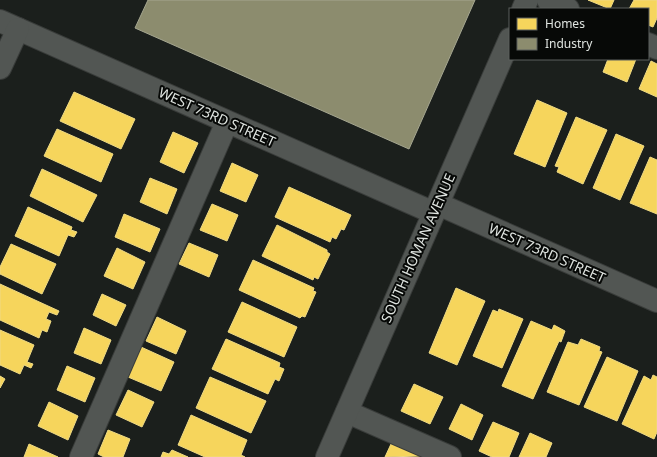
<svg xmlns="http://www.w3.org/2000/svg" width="657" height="457" viewBox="0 0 657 457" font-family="'Noto Sans',sans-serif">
  <rect width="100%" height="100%" fill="#1b1f1c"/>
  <g fill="#f6d55c" stroke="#efda84">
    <path d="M588,0h26l-4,9z"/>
    <path d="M634,0h23v18l-4,9 -5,-2v-16h-19z"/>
    <path d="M608,59h28l-9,23 -24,-10z"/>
    <path d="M651,61l6,3v33l-18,-8z"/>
    <path d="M74,92l61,27 -14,30 -61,-28z"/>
    <path d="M537,100l30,13 -22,54 -31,-13z"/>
    <path d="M576,117l31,13 -24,54 -26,-12 2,-5 -4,-1z"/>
    <path d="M57,129l56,25 -12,28 -57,-26z"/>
    <path d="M173,132l25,11 -14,30 -24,-11z"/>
    <path d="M616,134l28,12 -24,54 -27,-12z"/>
    <path d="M650,157l7,3v54l-27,-11z"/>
    <path d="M232,163l26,12 -12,27 -26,-11z"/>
    <path d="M42,169l55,26 -14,27 -53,-26z"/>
    <path d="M150,178l27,11 -10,25 -27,-12z"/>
    <path d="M289,187l62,28 -7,15 -3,-1 -5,10 -4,-2 -2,5 -55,-25z"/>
    <path d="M212,204l26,11 -11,26 -27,-11z"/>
    <path d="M28,207l44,20 -1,3 6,2 -3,5 -6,-2 -9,21 -44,-20z"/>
    <path d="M124,214l36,15 -10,23 -35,-15z"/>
    <path d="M277,225l50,25v2l3,2 -12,25 -4,-2 -1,3 -51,-24z"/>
    <path d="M189,243l29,12 -9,22 -30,-13z"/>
    <path d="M11,244l45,20 -14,30 -42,-20v-7z"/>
    <path d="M117,248l28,14 -12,27 -29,-13z"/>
    <path d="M253,260l61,28 -1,3 3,1 -11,25 -3,-1 -2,2 -61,-28z"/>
    <path d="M0,284l59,27 -2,4 -8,-3 -3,7 5,2 -4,11 -5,-2 -3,8 -39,-18z"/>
    <path d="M456,288l29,13 -28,64 -28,-12z"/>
    <path d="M102,294l24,11 -10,21 -23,-11z"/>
    <path d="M242,302l55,25 -13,30 -56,-25z"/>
    <path d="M499,309l24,10 -21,49 -29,-12 20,-46 5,2z"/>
    <path d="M157,317l29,14 -10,23 -30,-13z"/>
    <path d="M531,321l21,9 2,-5 11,6 -4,11 -2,-1 -26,58 -31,-13z"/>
    <path d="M84,328l27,12 -10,24 -27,-11z"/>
    <path d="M0,330l34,15 -7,17 6,2 -2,4 -7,-3 -4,9 -20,-9z"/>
    <path d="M226,339l54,24 -1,4 5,2 -5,12 -4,-2 -7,15 -56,-25z"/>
    <path d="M581,339l19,8 -1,4 3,1 -23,53 -32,-13 21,-50 10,3z"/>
    <path d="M141,347l33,15 -13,29 -33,-14z"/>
    <path d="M607,357l31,14 -21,50 -33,-14z"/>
    <path d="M67,366l28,12 -10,24 -28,-12z"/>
    <path d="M653,375l4,2v55l-3,7 -32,-15 22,-48 7,4z"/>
    <path d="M0,376l5,3 -5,9z"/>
    <path d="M210,377l56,24 -15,32 -55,-25z"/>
    <path d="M414,384l29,13 -13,27 -29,-13z"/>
    <path d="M128,390l26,12 -12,25 -26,-12z"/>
    <path d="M49,402l29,14 -10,24 -30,-14z"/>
    <path d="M461,404l22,11 -11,25 -23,-11z"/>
    <path d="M191,415l56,25 -6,15 4,2h-40l-27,-12z"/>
    <path d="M493,422l26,11 -10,24h-17l-13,-6z"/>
    <path d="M108,430l22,9 -7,18h-19l-6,-3z"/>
    <path d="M530,433l22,10 -6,14h-27z"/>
    <path d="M29,444l29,13h-34z"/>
    <path d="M391,444l30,12 -36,1z"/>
    <path d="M172,450l16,7h-27l2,-5 6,2z"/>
  </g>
  <path fill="#8c8c6e" stroke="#a5a690" d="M148,0h327l-66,149 -274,-121z"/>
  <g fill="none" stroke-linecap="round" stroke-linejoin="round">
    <g stroke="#393c3a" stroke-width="24">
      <g id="minor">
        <path d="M548,0l20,9"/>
        <path d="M523,9l4,-9"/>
        <path d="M0,21l434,192"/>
        <path d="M648,44l9,4"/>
        <path d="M0,68l18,-39"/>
        <path d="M438,204l219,97"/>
        <path d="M347,412l103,45"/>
        <path d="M81,457l146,-335"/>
        <path d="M327,457l183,-418"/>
      </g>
    </g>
    <use href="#minor" stroke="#525653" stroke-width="22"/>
  </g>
  <g text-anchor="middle" stroke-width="4" stroke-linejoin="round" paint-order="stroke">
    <g font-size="14" fill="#dfe4e0" stroke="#070907">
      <text transform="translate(217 117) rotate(24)" y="5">WEST 73RD STREET</text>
      <text transform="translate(418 248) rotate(-66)" y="5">SOUTH HOMAN AVENUE</text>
      <text transform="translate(547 253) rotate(24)" y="5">WEST 73RD STREET</text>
    </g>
  </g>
  <rect x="509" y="8" width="140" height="52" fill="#070907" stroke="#5d615e"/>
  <rect x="517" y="18" width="20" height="12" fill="#f6d55c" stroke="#5d615e"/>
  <text x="545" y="28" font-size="12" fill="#dfe4e0">Homes</text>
  <rect x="517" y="38" width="20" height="12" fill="#8c8c6e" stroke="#5d615e"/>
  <text x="545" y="48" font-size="12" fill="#dfe4e0">Industry</text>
</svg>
